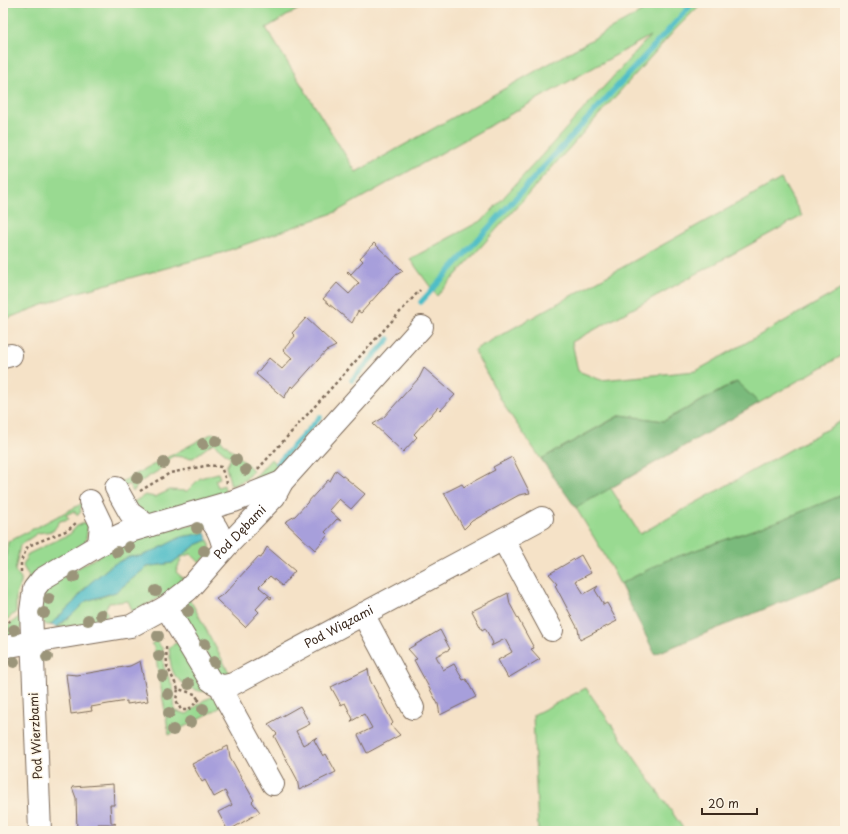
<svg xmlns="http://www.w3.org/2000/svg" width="848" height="834" viewBox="0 0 848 834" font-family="'Playpen Sans',sans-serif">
  <rect width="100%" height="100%" fill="#fcf5e5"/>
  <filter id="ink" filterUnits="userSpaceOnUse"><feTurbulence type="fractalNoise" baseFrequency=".025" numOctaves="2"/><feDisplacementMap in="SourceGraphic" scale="8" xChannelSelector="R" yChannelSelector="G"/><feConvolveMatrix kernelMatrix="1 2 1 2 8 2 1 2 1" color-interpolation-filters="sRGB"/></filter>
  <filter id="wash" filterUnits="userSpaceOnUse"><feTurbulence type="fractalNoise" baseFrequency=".012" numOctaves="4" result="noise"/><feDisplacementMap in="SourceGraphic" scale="16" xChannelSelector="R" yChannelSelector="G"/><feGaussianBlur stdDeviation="0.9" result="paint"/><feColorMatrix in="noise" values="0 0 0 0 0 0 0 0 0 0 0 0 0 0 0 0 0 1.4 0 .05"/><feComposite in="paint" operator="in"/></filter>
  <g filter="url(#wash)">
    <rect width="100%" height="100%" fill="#f5e2c7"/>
    <g fill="#99da91" stroke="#6a8258">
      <path d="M3,3h306l-43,25 90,144 301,-169h45l-28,28 -237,265 -27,-37 74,-40 166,-183 -314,176 -115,41 -146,40 -72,27z"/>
      <path d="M781,179l21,37 -230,126 6,29 23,9 95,-9 149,-84v67l-86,49 -23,-21 -72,39 -44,-6 -79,44 -36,-52 -31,-57z"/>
      <path d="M845,419v75l-64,26 -116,41 -45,23 -16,-30 -28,-46 34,-21 30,47z"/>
      <path d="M213,433l40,37 -8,10 -14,6 -5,-19 5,-9 -18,-15 -20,15 -20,-2 -15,15 -18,11 -7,10 -4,-8 -5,3 -3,-5z"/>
      <path d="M271,459l10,10 -20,14 -13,2z"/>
      <path d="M218,473l2,5 -5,2 3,7 6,-2 3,13 -75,19 -20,-14 13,-8 10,2 15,-7 17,1 13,-13z"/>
      <path d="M83,503l2,2 -5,3 1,4 -4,3 -3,-4 -8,4 3,4 -9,2 -7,10 -15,2 -18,12 -5,26 6,8v4l-5,12v17l-13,11v-48l5,-33z"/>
      <path d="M87,522l1,4 -3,19 -65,64 1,-14 8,-18 -6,-11 5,-12 42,-20 7,-8z"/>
      <path d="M194,525h5l6,8 -24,4 -25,13 -15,6 -12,1 -22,12 -22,19 -11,14 -24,23h-4l-4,-5 -1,-20 10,-16 46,-27 36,-17 47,-14z"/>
      <path d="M208,540c6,8 -2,16 -8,23l-9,-9 -9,3 -6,15 8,7 -10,11 -41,22 -5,-11 -19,2 -4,6 3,6 -9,7 -42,6 17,-15 12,-12 25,-7 36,-27 25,-4 24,-18z"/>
      <path d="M188,598l5,7 38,71h-11l-40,-66z"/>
      <path d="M25,612c-4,19 -3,21 -22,27v-9z"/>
      <path d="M156,641l6,7 2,20 9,19 2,24 12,3 17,-14 13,-5 6,11 -54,29 -15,-88 -3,-3z"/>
      <path d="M178,642l30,49c-7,1 -11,0 -17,-4 -21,-9 -20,-19 -22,-40z"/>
      <path d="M586,688l99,143h-147l-5,-116z"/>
    </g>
    <g fill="#7aba7b" stroke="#5a724c">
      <path d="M737,382l22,21 -183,105 -35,-49 80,-44 43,6z"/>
      <path d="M845,494v82l-190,78 -35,-70 45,-23 116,-41z"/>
    </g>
    <path fill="#4fbdc7" stroke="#457472" d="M205,533l3,7 -12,5 -24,18 -25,4 -31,25 -30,9 -12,12 -17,14 -7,-2 24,-23 16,-19 22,-18 17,-8 12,-1 15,-6 25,-13z"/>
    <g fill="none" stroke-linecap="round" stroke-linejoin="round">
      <g stroke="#4fbdc7" stroke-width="5.5">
        <path d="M421,302l272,-299"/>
        <path d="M352,380l37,-41"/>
        <path d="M278,463l42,-46"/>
      </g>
    </g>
    <g id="blocks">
      <g fill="#a79fdb">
        <path d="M374,243l29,28 -9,5 -33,37 -3,-2 -6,12 -29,-24 14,-16 12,11 10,-11 -12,-11 1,-1 3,3 11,-12 1,-1 -3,-3z"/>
        <path d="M306,318l30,28 -10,5 -33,37 -2,-2 -7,12 -28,-24 13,-16 13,11 10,-11 -9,-8 12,-14 -3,-3z"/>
        <path d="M424,368l31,27 -14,15 -3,-3 -23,26 -1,1 3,3 -14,15 -30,-28 10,-6 36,-40z"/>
        <path d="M512,457l18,36 -11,2 -47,26 -8,8 -20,-36 18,-9 2,3 1,-1 30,-16 -2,-3z"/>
        <path d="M336,470l29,24 -14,15 -12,-10 -10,11 12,11 -4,-2 -12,13 3,3 -13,15 -30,-28 10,-6 33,-36 2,1z"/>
        <path d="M267,547l28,24 -13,15 -12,-10 -11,11 13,11 -2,1 -2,-3 -12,13 3,3 -14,15 -29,-28 9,-6 33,-36 3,1z"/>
        <path d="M581,555l10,18 -15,8 8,13 14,-8 -3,4 8,13v2l4,-2 10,18 -37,19 -2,-11 -23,-44 2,-2 -8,-9z"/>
        <path d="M508,593l2,11 24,44 -3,1 9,10 -32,19 -10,-18 14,-8 -7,-13 -14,7 2,-3 -8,-15 -3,2 -10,-19z"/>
        <path d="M440,630l10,19 -14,7 7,14 11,-6 9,16 3,-1 10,18 -36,18 -2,-11 -24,-44 3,-1 -9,-10z"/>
        <path d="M140,661l8,40 -21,3v-3l-19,3 -17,3 1,4 -21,3 -5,-40 11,1 53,-9z"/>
        <path d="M368,669l2,11 23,43 -2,2 9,10 -33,18 -9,-18 14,-7 -8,-14 -14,8 3,-3 -8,-16 -4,2 -10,-18z"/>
        <path d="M300,706l10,18 -14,7 7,14 14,-8 -3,3 9,16 3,-2 10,18 -37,18 -2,-11 -23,-43 3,-2 -9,-10z"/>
        <path d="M228,746l2,11 24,43 -2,2 8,10 -32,19 -10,-19 14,-7 -7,-14 -11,6 -9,-17 -3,2 -10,-18z"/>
        <path d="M113,784l1,21h-4l1,17 5,2h-18l1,7h-22l-1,-33 -4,-11z"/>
      </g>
    </g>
  </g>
  <g filter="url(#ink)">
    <use href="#blocks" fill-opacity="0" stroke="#7c6a59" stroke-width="1"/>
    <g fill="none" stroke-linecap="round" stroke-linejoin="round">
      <g stroke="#7c6a59" stroke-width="24">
        <g id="minor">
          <path d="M3,357l8,-2"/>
          <path d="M116,488l14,25 18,13"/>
          <path d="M90,501l11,23 -2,21"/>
          <path d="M201,511c14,11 19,21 23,38"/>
          <path d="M503,539l49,91"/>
          <path id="s1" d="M166,607l44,73c7,6 14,7 23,4l309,-166"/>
          <path d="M363,614l50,94"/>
          <path id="s2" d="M3,647l128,-21 35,-19 22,-17 36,-41 50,-52 8,-15 140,-155"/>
          <path d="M221,686l4,11 48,87"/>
          <path d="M40,831l-9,-220 3,-22 8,-10 57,-34 28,-13 107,-31 48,-19"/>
        </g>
      </g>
      <g stroke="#7c6a59" stroke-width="2.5" stroke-dasharray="3 3" stroke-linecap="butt">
        <path d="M286,4l2,-1"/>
        <path d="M258,469l162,-179"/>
        <path d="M140,491l30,-18 40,-8 11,2 6,16"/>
        <path d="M21,572v-11l7,-15 40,-16 9,-8"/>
        <path d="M3,626l9,-7"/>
        <path d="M166,647l1,19 11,23"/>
        <path d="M198,699l-3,-5 -17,-5 -2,11 5,10h7l13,-12"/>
      </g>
      <use href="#minor" stroke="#fff" stroke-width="22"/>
    </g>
    <g fill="#9b957a">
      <circle cx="216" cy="441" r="6"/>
      <circle cx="203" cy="444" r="6"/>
      <circle cx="236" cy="460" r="6"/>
      <circle cx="164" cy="463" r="6"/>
      <circle cx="246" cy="470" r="6"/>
      <circle cx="137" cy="478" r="6"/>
      <circle cx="197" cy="528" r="6"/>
      <circle cx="129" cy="547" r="6"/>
      <circle cx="204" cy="551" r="6"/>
      <circle cx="117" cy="552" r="6"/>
      <circle cx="74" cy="577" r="6"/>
      <circle cx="156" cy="591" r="6"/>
      <circle cx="49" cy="599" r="6"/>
      <circle cx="188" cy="611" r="6"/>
      <circle cx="44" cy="613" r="6"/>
      <circle cx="101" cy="615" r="6"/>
      <circle cx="88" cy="620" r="6"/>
      <circle cx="14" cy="630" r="6"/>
      <circle cx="158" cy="636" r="6"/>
      <circle cx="205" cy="644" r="6"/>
      <circle cx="159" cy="656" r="6"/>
      <circle cx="47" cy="657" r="6"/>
      <circle cx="14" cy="662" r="6"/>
      <circle cx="214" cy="662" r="6"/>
      <circle cx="163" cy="676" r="6"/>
      <circle cx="189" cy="684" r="6"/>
      <circle cx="168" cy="694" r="6"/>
      <circle cx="203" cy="709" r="6"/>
      <circle cx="169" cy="713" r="6"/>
      <circle cx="190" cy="722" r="6"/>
      <circle cx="173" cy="730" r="6"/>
    </g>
  </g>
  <g text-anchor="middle" stroke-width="3" stroke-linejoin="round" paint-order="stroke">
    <g font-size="12" fill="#3b2a1e" stroke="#fcf5e5">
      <text dy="4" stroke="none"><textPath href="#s2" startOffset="275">Pod Dębami</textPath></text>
      <text dy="4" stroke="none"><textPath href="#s1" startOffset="230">Pod Wiązami</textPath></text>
      <text transform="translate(36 736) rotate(-93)" y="4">Pod Wierzbami</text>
    </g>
  </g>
  <rect width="848" height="834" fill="none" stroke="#fcf5e5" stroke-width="16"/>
  <path d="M702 808v6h55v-6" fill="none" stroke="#3b2a1e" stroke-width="2"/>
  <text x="708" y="808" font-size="12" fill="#3b2a1e" stroke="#fcf5e5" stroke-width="3" paint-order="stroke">20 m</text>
</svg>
